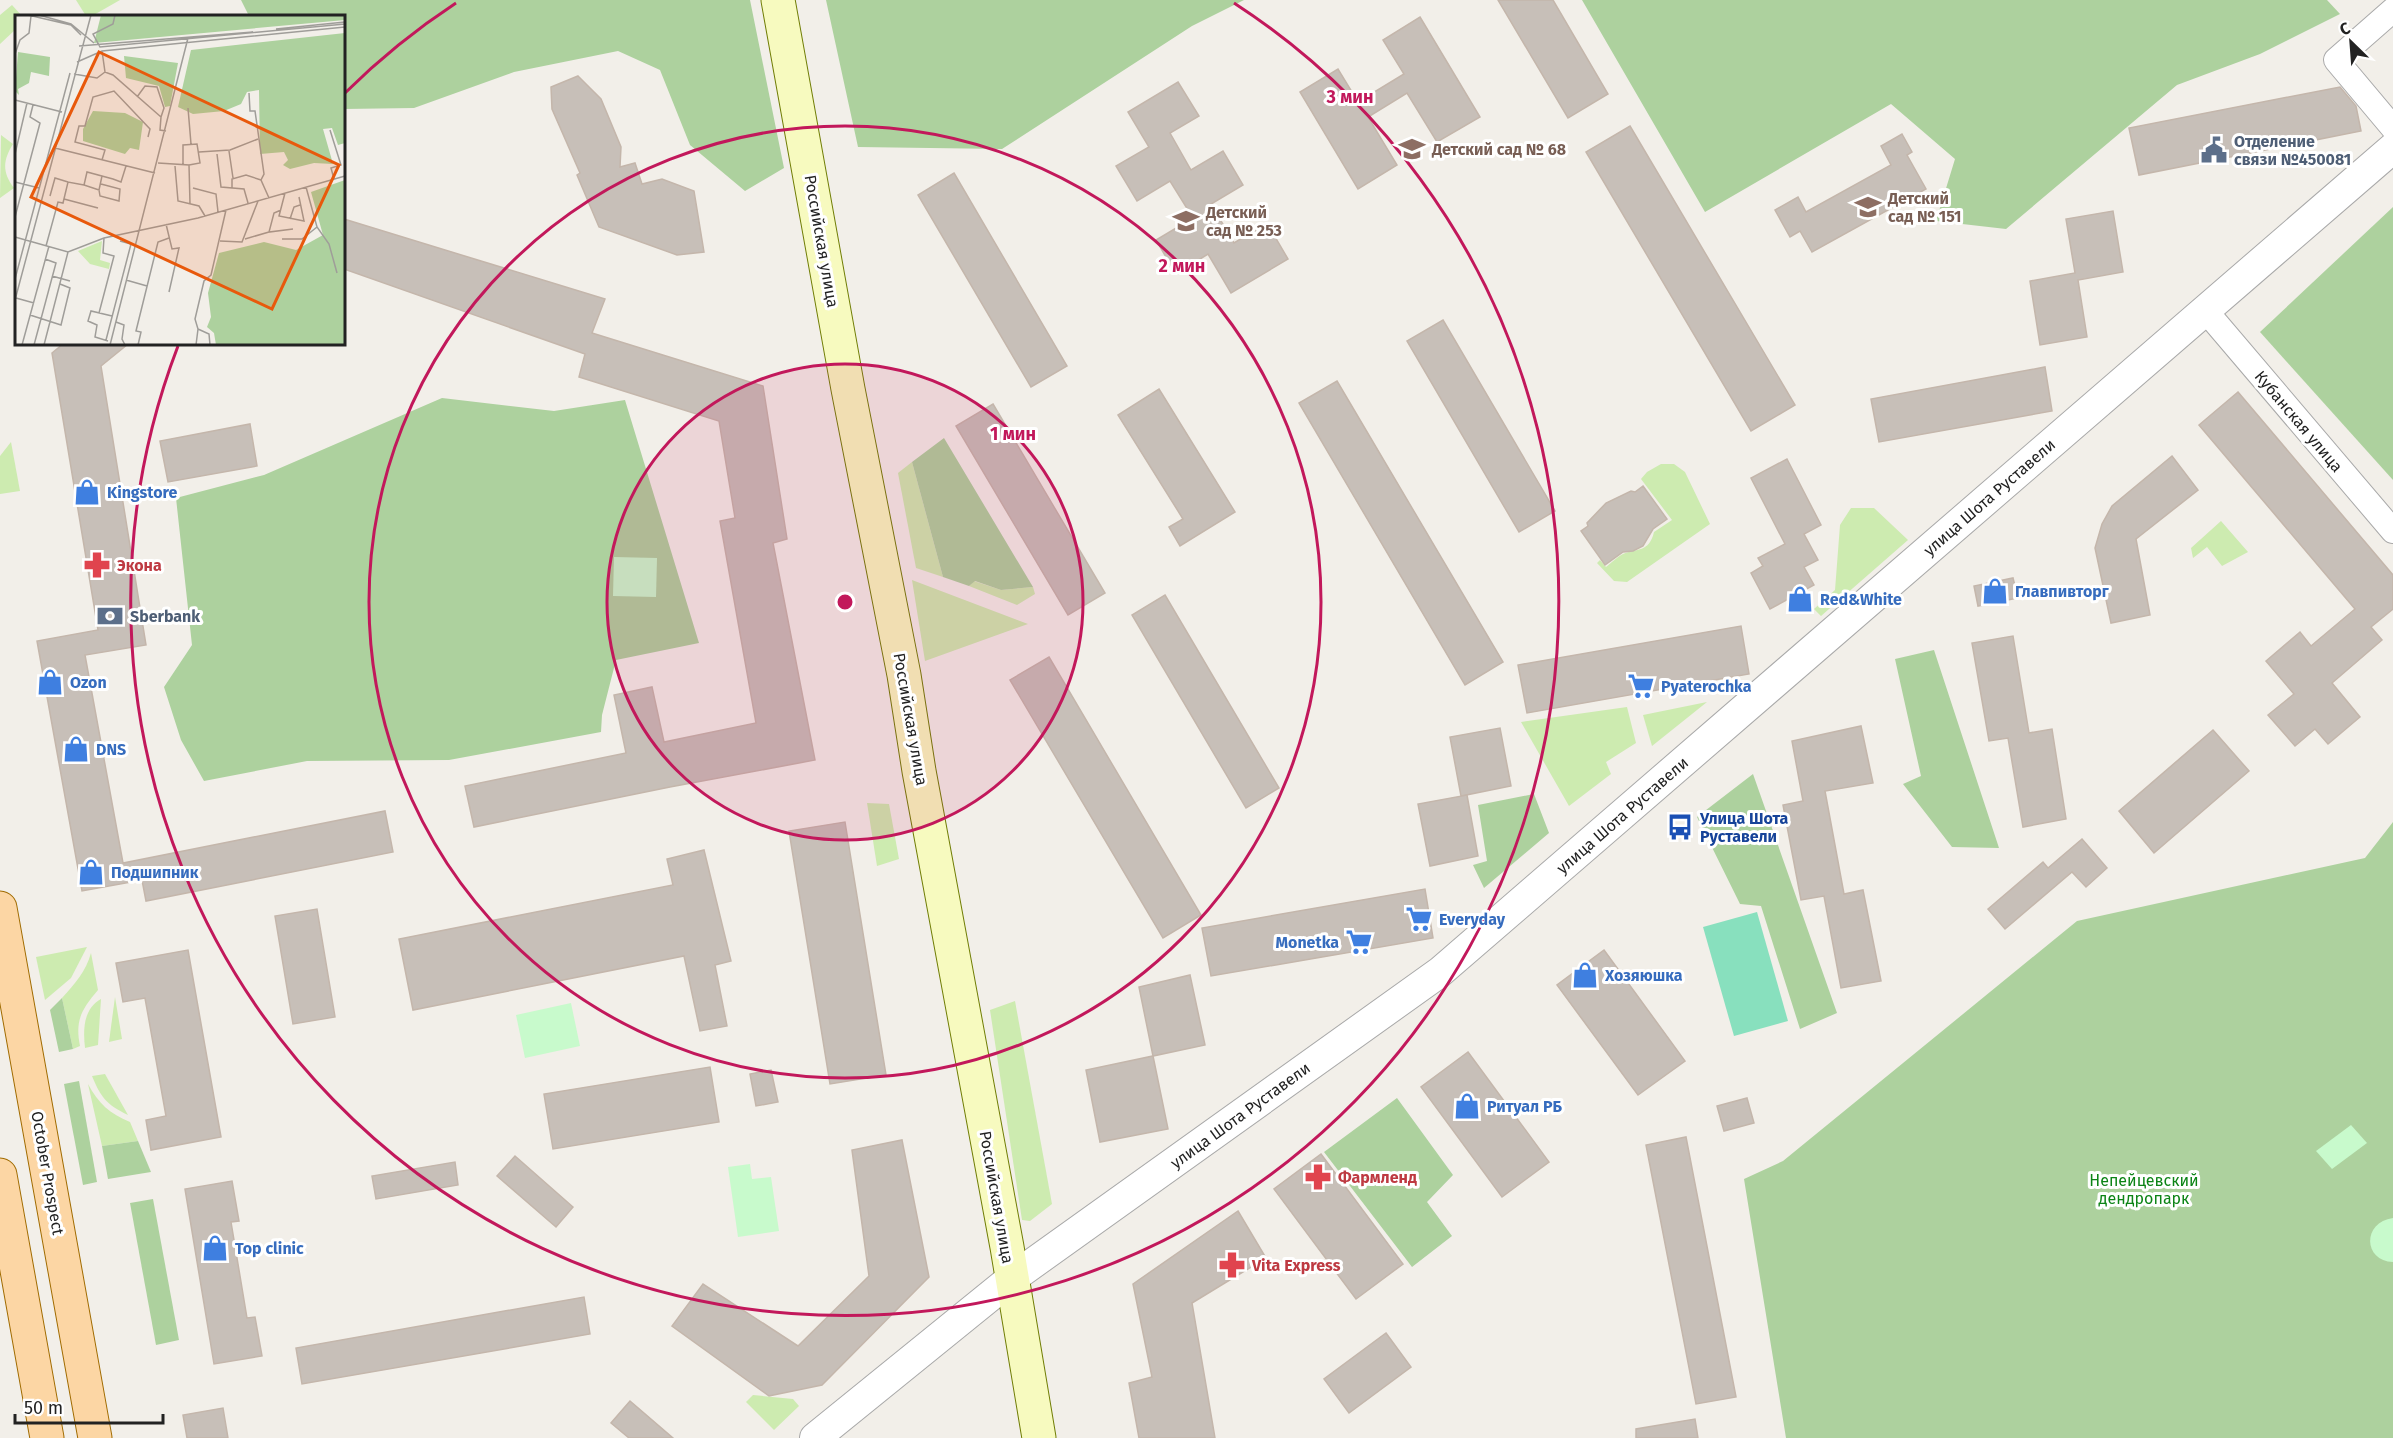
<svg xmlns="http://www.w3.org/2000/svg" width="2393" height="1438" viewBox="0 0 2393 1438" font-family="'Fira Sans',sans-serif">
  <rect width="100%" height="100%" fill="#f2efe9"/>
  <g fill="#cdebb0">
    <path d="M76,0h44l-28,16h-6z"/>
    <path d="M12,5l10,11h-6v13l-16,15v-29z"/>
    <path d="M1,135l12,9c-10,16 -11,28 1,44l-14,10z"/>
    <path d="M11,442l9,49 -20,3v-38z"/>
    <path d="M912,462l31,115 -27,-9 -18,-95z"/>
    <path d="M1661,464h13l11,8 25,52 -83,58 -13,-1 -17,-18 3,-3 6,7c5,-4 11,-10 17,-13 14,-6 26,-1 31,-22l18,-12 -31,-41 6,-7z"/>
    <path d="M1851,508h23l34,32 -87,76 -7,-7 21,-19 5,-65z"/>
    <path d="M2221,521l27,31 -26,14 -15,-19 -14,11 -2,-10z"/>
    <path d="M912,580l116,44 -103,37z"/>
    <path d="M974,581l27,9 32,-3 2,7 -18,11 -48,-19z"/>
    <path d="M1707,702l-55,44 -9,-31z"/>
    <path d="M1627,707l9,36 -30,19 5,12 -42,32 -48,-84z"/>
    <path d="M867,803l22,1 10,55 -22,7z"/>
    <path d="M87,947l-16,31 -26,22 -9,-43z"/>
    <path d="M91,953l7,37c-17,20 -23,31 -18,56l-7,3 -11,-51c13,-14 24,-27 29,-45z"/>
    <path d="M115,997l7,42 -13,3z"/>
    <path d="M101,999l-3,46 -13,3c-2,-18 -2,-39 16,-49z"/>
    <path d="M1015,1001l37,203 -22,17 -8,-1 -32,-210z"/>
    <path d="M105,1074l23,41c-21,-10 -27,-17 -36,-39z"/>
    <path d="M88,1084c10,19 22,30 42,38l8,19 -36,5z"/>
    <path d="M753,1395l40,4 6,7 -25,24 -28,-28z"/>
  </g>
  <g fill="#add19e">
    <path d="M241,0h509l34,168 -39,23 -55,-46 -30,-75 -42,-19 -104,21 -100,36 -70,1v-93h-95z"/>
    <path d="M826,0h418l-52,26 -190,123 -144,-2z"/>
    <path d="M1582,0h745l13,14 -80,40 -83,31 -171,144 -70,-8 19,-62 -64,-55 -186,108z"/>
    <path d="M2393,207v273l-133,-148z"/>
    <path d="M442,398l112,13 71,-11 74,243 -83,17 -14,55 -1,17 -152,28 -142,1 -103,20 -23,-41 -17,-53 28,-42 -16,-147 88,-23z"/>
    <path d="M944,438l89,149 -32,3 -26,-9 -6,5 -26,-9 -31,-115z"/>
    <path d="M1934,650l65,198 -47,-1 -49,-63 18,-8 -26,-117z"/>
    <path d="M1753,774l84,239 -37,16 -39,-123 -21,-2 -43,-87z"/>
    <path d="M1534,794l15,39 -65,55 -11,-23 14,-4 -9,-56z"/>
    <path d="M2393,822v616h-607l-42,-259 39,-18 294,-240 288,-63z"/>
    <path d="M62,998l11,51 -14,3 -9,-42z"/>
    <path d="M79,1081l18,101 -14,3 -19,-101z"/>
    <path d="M1397,1098l56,77 -26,27 25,34 -40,31 -88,-115z"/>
    <path d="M138,1141l13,31 -43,7 -6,-33z"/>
    <path d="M153,1199l26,141 -23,5 -26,-142z"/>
  </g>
  <g fill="#c8facc">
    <path d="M614,557l43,1 -1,39 -43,-1z"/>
    <path d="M571,1003l9,43 -55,12 -9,-43z"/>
    <path d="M2351,1125l16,18 -35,26 -16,-18z"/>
    <path d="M750,1164l2,15 19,-2 8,54 -41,6 -10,-70z"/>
    <path d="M2393,1218v44c-30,-1 -31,-40 0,-44z"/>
  </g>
  <path fill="#88e0be" d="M1757,912l31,109 -54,15 -31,-109z"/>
  <g fill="#c7bfb8" stroke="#c4b6ab" stroke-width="1.5">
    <path d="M1498,0h55l55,94 -40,24z"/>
    <path d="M1420,17l60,100 -43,25 -30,-49 -39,24 29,48 -39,24 -58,-97 38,-23 20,33 46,-28 -21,-34z"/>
    <path d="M578,76l23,23 20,48 -1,20 15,-4 7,21 20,-5 32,12 10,61 -27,3 -78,-28 -22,-52 3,-2 -28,-64 -1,-22z"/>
    <path d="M1178,82l21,34 -29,17 21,37 32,-19 20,34 -32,19 23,39 33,-20 21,36 -57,34 -23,-39 -32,20 -20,-34 37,-22 -23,-37 -33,20 -21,-35 33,-19 -21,-35z"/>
    <path d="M2340,87l16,19 5,25 -222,44 -10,-47z"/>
    <path d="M1630,126l165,279 -44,26 -165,-279z"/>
    <path d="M1902,134l10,18 -5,3 19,34 -114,63 -12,-21 -10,6 -15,-27 23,-13 8,15 85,-47 -10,-19z"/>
    <path d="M954,173l113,193 -36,21 -113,-192z"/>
    <path d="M2113,211l10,61 -45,8 9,57 -47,8 -10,-64 45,-8 -9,-54z"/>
    <path d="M344,219l261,80 -13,34 171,53 24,153 -14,4 42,217 -145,27 -196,40 -9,-41 161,-33 -12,-58 38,-8 12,55 92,-19 -36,-202 15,-3 -16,-97 -140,-44 6,-23 -241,-85z"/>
    <path d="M1443,320l112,191 -36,21 -112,-191z"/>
    <path d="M63,344h65l-27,22 45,279 -61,10 38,208 262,-52 8,41 -247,49 -4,-21 -60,11 -45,-250 61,-11 -46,-277z"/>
    <path d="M2045,367l7,44 -173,31 -8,-43z"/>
    <path d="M1337,381l166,281 -38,23 -166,-282z"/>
    <path d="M1159,389l76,123 -55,34 -11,-19 14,-8 -65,-104z"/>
    <path d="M2238,392l155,183v34l-22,18 11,13 -50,43 28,34 -32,27 -13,-15 -20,17 -27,-31 26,-21 -28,-33 34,-29 11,14 44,-37 -156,-184z"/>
    <path d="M993,404l112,189 -37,22 -112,-189z"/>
    <path d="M250,424l7,42 -89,16 -8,-41z"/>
    <path d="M2172,456l26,34 -62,49 14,76 -39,8 -16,-75 7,-24 10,-18z"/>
    <path d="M1787,459l34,66 -17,9 14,26 -14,7 10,18 -44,24 -19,-36 12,-7 -5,-8 27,-14 -34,-66z"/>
    <path d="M1643,486l24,33 -14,10 -10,17 -10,5 -10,1 -18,13 -24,-34 7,-5 -1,-3 19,-20 25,-12 4,1z"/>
    <path d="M2013,578l5,20 -40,8 -4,-20z"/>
    <path d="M1165,595l114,193 -33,20 -114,-193z"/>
    <path d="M1741,626l8,48 -222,39 -9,-48z"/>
    <path d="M2013,636l16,97 23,-4 14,90 -43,8 -15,-89 -19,3 -17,-98z"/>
    <path d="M1049,657l152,258 -38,23 -153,-258z"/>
    <path d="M1861,726l12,57 -48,8 19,103 19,-4 18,91 -40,7 -17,-92 -23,4 -18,-95 20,-4 -11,-60z"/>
    <path d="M1500,728l11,58 -50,10 -11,-59z"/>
    <path d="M2213,730l36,41 -95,82 -35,-42z"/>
    <path d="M1467,795l11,61 -48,10 -12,-62z"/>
    <path d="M845,822l41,253 -56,9 -41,-253z"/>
    <path d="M2082,839l25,29 -21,19 -14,-15 -67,57 -17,-20 55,-47 5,6z"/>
    <path d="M704,850l27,111 -16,4 12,61 -27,5 -16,-75 -271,54 -14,-71 274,-54 -6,-26z"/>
    <path d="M1425,889l8,49 -222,38 -9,-48z"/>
    <path d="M317,909l18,108 -42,7 -18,-108z"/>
    <path d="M188,950l33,187 -70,13 -5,-30 20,-4 -21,-118 -22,4 -7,-39z"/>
    <path d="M1604,950l81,111 -47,34 -81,-110z"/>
    <path d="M1190,975l15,70 -52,11 -14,-69z"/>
    <path d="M1468,1052l81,110 -47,35 -81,-110z"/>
    <path d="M1153,1056l15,73 -68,13 -14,-72z"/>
    <path d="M710,1067l9,55 -166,27 -9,-55z"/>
    <path d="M771,1070l7,32 -22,4 -6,-32z"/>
    <path d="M1747,1098l7,25 -30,8 -7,-25z"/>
    <path d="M1686,1137l50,260 -40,7 -50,-259z"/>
    <path d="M902,1140l27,137 -107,108 -53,11 -97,-70 31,-42 95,62 71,-70 -17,-126z"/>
    <path d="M1321,1154l82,110 -47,35 -82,-110z"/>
    <path d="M515,1156l58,51 -17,20 -59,-51z"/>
    <path d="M455,1162l3,23 -82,14 -4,-23z"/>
    <path d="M232,1181l7,40 -8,1 16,96 8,-1 7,39 -48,8 -29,-175z"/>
    <path d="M1238,1211l28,47 -74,45 23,135h-76l-10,-55 23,-6 -19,-93z"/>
    <path d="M584,1297l6,37 -288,50 -6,-36z"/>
    <path d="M1386,1333l25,34 -62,46 -25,-34z"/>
    <path d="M630,1401l43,37h-44l-18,-15z"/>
    <path d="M223,1408l5,30h-41l-4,-23z"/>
    <path d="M1695,1419l3,19h-62v-9z"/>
  </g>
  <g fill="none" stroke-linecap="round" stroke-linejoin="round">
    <g stroke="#a9a9a9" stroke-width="26">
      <g id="minor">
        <path d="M2393,10l-57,50 57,68"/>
        <path d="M2205,310l188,221"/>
      </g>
    </g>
    <g stroke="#a9a9a9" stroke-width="32">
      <path id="tertiary" d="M815,1438l196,-159 429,-307 953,-824"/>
    </g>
    <g stroke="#707d05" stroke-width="35">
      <path id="secondary" d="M778,0l70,389 56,286 15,96 88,476 32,191"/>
    </g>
    <g stroke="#a06b00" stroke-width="35">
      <g id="primary">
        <path d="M0,908l95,530"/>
        <path d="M0,1175l47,263"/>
      </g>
    </g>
    <use href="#minor" stroke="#fff" stroke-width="24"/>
    <use href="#tertiary" stroke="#fff" stroke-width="30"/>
    <use href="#secondary" stroke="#f7fabf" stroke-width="33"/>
    <use href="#primary" stroke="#fcd6a4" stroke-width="33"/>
  </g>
  <circle cx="845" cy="602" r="238" fill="#c2185b" fill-opacity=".12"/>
  <g fill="none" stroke="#c2185b" stroke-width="3">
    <circle cx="845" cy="602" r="238"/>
    <circle cx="845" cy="602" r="476"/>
    <path d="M345 93A714 714 0 0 1 456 3M1234 3A714 714 0 1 1 178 346"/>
  </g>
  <defs>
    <g id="school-bare" transform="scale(2.07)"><path d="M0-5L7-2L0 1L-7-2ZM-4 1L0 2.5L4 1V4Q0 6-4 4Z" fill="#8d6e63" stroke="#fff" stroke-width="2.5" paint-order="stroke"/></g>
    <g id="civic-bare" transform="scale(2.07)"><path d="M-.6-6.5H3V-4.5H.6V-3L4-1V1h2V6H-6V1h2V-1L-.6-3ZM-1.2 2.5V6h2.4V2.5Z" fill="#5c6f8a" stroke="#fff" stroke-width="2.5" paint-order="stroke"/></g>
    <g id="shop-bare" transform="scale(2.07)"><path d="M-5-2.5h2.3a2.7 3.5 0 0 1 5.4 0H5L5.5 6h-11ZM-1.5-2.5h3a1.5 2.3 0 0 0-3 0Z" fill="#3f7fe0" stroke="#fff" stroke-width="2.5" paint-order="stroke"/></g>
    <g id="pharmacy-bare" transform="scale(2.07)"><path d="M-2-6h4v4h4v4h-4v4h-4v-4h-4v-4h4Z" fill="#e0444e" stroke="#fff" stroke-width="2.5" paint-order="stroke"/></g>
    <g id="bank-bare" transform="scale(2.07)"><path d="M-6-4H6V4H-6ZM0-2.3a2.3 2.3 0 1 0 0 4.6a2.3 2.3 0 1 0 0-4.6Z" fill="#5c6f8a" stroke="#fff" stroke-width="2.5" paint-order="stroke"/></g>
    <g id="supermarket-bare" transform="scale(2.07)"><path d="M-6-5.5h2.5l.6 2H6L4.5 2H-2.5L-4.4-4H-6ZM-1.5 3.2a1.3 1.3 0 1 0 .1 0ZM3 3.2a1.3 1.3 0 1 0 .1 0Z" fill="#3f7fe0" stroke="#fff" stroke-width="2.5" paint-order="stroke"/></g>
    <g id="bus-bare" transform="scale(2.07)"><path d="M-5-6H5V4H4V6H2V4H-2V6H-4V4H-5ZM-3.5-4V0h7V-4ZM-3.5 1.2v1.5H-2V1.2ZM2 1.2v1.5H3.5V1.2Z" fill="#1a4fb4" stroke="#fff" stroke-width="2.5" paint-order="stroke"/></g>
  </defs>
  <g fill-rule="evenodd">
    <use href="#school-bare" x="1412" y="149"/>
    <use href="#civic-bare" x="2214" y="150"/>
    <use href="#school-bare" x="1868" y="207"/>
    <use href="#school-bare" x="1186" y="221"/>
    <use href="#shop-bare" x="87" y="492"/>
    <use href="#pharmacy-bare" x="97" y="565"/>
    <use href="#shop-bare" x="1995" y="591"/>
    <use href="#shop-bare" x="1800" y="599"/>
    <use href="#bank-bare" x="110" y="616"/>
    <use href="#shop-bare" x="50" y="682"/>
    <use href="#supermarket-bare" x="1641" y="686"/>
    <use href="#shop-bare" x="76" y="749"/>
    <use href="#bus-bare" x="1680" y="827"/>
    <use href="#shop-bare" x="91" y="872"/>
    <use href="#supermarket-bare" x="1419" y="919"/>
    <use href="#supermarket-bare" x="1359" y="942"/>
    <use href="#shop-bare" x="1585" y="975"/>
    <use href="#shop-bare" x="1467" y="1106"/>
    <use href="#pharmacy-bare" x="1318" y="1177"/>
    <use href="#shop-bare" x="215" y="1248"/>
    <use href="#pharmacy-bare" x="1232" y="1265"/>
  </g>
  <g text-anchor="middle" stroke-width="6" stroke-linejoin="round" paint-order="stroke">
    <g font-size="16" font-weight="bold" fill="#4e5e75" stroke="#fff" text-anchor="start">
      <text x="2234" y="147">Отделение<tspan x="2234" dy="18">связи №450081</tspan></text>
      <text x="130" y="622">Sberbank</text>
    </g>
    <g font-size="16" font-weight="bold" fill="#785e54" stroke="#fff" text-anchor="start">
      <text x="1432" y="155">Детский сад № 68</text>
      <text x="1888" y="204">Детский<tspan x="1888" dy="18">сад № 151</tspan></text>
      <text x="1206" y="218">Детский<tspan x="1206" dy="18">сад № 253</tspan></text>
    </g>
    <g font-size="16" fill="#222" stroke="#fff">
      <text transform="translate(822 241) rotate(80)" y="6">Российская улица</text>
      <text transform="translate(2299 421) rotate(50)" y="6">Кубанская улица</text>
      <text transform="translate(1989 497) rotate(-41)" y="6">улица Шота Руставели</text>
      <text transform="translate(911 719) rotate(80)" y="6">Российская улица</text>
      <text transform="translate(1622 815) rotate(-41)" y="6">улица Шота Руставели</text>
      <text transform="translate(1240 1115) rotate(-36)" y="6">улица Шота Руставели</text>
      <text transform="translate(48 1173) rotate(80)" y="6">October Prospect</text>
      <text transform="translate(997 1197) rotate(80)" y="6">Российская улица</text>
    </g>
    <g font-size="16" font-weight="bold" fill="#366cbe" stroke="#fff" text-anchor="start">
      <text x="107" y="498">Kingstore</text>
      <text x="2015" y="597">Главпивторг</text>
      <text x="1820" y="605">Red&amp;White</text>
      <text x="70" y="688">Ozon</text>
      <text x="1661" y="692">Pyaterochka</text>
      <text x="96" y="755">DNS</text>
      <text x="111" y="878">Подшипник</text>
      <text x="1439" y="925">Everyday</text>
      <text x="1339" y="948" text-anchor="end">Monetka</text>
      <text x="1605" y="981">Хозяюшка</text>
      <text x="1487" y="1112">Ритуал РБ</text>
      <text x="235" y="1254">Top clinic</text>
    </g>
    <g font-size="16" font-weight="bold" fill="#be3a42" stroke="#fff" text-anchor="start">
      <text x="117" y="571">Экона</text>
      <text x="1338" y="1183">Фармленд</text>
      <text x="1252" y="1271">Vita Express</text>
    </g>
    <g font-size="16" font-weight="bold" fill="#164399" stroke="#fff" text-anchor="start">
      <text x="1700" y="824">Улица Шота<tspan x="1700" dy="18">Руставели</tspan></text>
    </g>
    <g font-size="16" fill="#0c8416" stroke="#fff">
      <text x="2144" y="1186">Непейцевский<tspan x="2144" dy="18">дендропарк</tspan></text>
    </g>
  </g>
  <g transform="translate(15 15)">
    <rect width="330" height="330" fill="#f2efe9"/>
    <path d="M87,226l-2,19 10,3 -1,6 -19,-5 -12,-13z" fill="#cdebb0"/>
    <path d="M86,0h244v5l-251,23zM330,18v110l-7,2 -6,-17 -9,1 10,35 -19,-1 -24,6 -7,-4 5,-5 -4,-8 -24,2 -1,-64 -12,2 -6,12 -17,7 -31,3 -15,-7 13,-57zM3,37l32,5 -1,19 -18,-4 -2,11 -11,6 1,6 -4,-4zM109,41l54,7 -8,43 -5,1 -6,-21 -33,-8zM78,96l32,2 18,9 -4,28 -9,-2 -5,6 -42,-13v-12zM330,165v165h-129l-2,-12 -7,-6 4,-10 -3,-24 11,-40 45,-11 32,8 27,-15 -12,-43z" fill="#add19e"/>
    <path fill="none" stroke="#9f9d99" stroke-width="1.5" d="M13,0l43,10 10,10M24,0l32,9 23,19M100,0l-2,9 -20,10 7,13 245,-23M261,14l69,-7M64,31l174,-14M87,36l3,21M0,39l5,-14 9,-7 2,-17M62,47l25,-11 243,-24M59,59l23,4 8,-6 8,3 48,42 -1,13 6,1M234,78l1,18h5l9,63 -3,6 8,18M122,82l8,-11 12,1 7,21 -3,9M0,85l47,12M173,93l3,36M315,115l11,35 -10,3 3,11M40,133l100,25M214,136l4,27M184,137l31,-2 28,-11M0,139l12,-51M202,139l4,33 23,2 4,14M87,145l3,-10 -30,-8 4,-16h6l8,-29 21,-6 36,38 -2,8M143,148l31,2 1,39M168,150v-20l14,-1 3,19 -11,2M160,151l3,35 21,5 6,10M87,161l-3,14 -15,-5 3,-13 26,7 8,3 5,-16M0,167l24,6M291,172l11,40 12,17 8,29M178,173l23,6 2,18M217,173v-9l14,-4 15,5M84,175l1,6 19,5 1,-12 -19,-5M270,178l-6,23 25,5 -5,-24M35,181l5,-18 13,4M49,184l34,9M266,195l-7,3 -5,19 24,-3M0,202l25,-94 -10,-6 3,-12M275,204l4,-12 6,-2M151,209l6,25 7,-1 -10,44M0,222l53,15 36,-14 94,-20 147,-42M230,224l24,-7M267,224h20l15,-12M205,226l22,1 16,-41M31,231l12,-44 5,1 5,-21 16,3M37,261l18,5M0,264l55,-206M111,265l21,6M1,283l18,5M0,285l76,-285M84,298l15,-57 -11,-3 1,-15M15,300l31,10 9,-37 -10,-4M101,307l8,3 -2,14 3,6M183,314l11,5 1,11M91,325l25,-96 -11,-3M93,326l-13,-4 2,-12 -9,-4 3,-10 21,5M7,330l27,-99M19,330l22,-82 -11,-4M29,330l24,-93M95,330l78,-307M123,330l3,-13 -5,-1 22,-89 11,-4M181,330l2,-16 -3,-10 9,-38 7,-6 15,-65"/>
    <path fill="#e8590c" fill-opacity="0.15" stroke="#e8590c" stroke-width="3" d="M84,37l240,113 -67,144 -241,-112z"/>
    <rect width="330" height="330" fill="none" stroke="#222" stroke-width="3"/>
  </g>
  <circle cx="845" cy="602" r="9" fill="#c2185b" stroke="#fff" stroke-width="3"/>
  <g font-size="18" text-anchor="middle" font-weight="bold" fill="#c2185b" stroke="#fff" stroke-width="6" stroke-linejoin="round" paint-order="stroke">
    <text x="1350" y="103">3 мин</text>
    <text x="1182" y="272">2 мин</text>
    <text x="1013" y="440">1 мин</text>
  </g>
  <g transform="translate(2351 42) rotate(335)" stroke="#ffffff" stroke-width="4.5" paint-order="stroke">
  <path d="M0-4.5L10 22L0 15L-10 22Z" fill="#222222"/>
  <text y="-9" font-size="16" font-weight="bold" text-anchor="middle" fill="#222222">С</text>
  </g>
  <path d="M15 1414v9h148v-9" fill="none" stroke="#222222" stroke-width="3"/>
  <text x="24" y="1414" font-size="18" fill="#222222" stroke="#ffffff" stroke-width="4.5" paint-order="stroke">50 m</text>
</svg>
